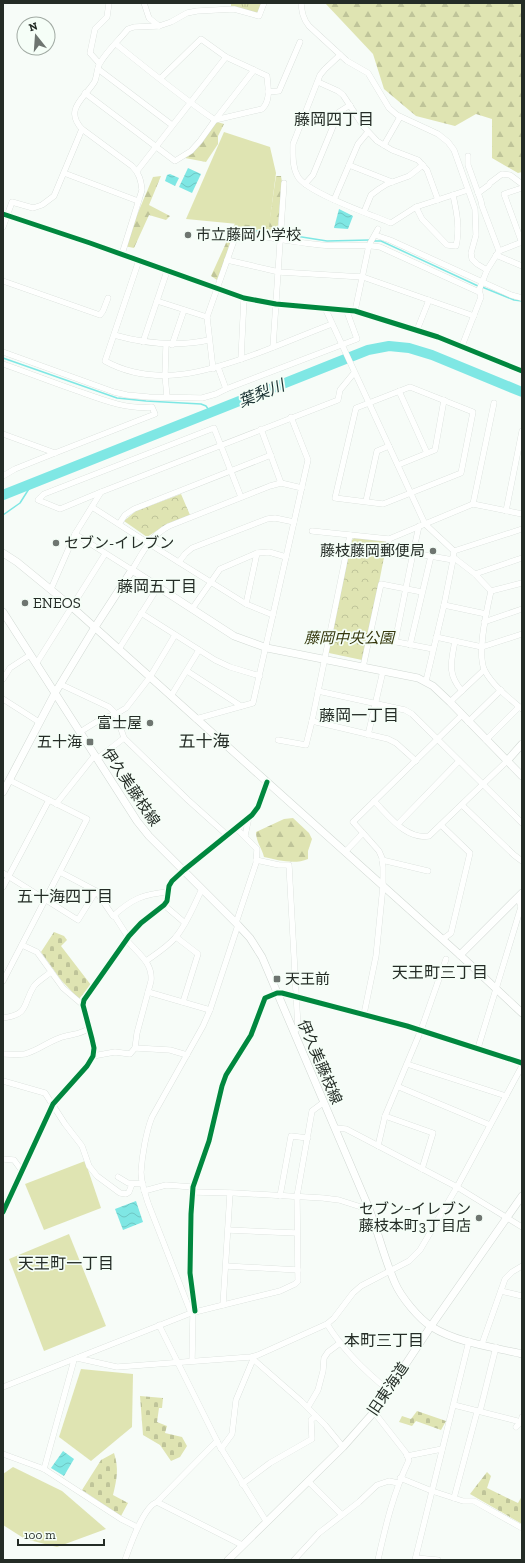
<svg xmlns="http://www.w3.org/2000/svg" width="525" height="1563" viewBox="0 0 525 1563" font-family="'Zilla Slab','Noto Sans JP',serif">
  <defs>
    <pattern id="grass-tufts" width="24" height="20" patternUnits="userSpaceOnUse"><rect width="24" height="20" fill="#dfe4b2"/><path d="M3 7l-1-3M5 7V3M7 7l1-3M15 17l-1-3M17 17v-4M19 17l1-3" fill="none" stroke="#bfc499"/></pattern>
    <pattern id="forest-firs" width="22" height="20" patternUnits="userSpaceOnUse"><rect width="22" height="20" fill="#dfe4b2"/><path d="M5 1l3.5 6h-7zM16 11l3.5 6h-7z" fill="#bfc499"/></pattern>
    <pattern id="cemetery-stones" width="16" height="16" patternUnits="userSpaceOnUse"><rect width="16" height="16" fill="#dfe4b2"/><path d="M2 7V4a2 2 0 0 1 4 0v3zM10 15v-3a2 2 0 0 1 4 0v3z" fill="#bfc499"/></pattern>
    <pattern id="park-crowns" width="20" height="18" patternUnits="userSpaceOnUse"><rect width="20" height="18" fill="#dfe4b2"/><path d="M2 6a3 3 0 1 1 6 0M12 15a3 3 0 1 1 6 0" fill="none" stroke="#bfc499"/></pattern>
    <pattern id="water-waves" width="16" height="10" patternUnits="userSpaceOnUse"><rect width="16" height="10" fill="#7fe7e4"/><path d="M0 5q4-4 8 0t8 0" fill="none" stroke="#6ec6c3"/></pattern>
  </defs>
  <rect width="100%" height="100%" fill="#f7fcf8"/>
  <path fill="url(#grass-tufts)" d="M231,3h31l-3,12 -28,-9z"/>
  <g fill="url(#forest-firs)">
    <path d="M325,3h197v169l-4,1 -26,-15v-39l-16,-5 -21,12 -39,-10 -32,-27 -11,-35z"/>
    <path d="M214,121l10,3 -6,12v8l-12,18 -21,-4z"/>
    <path d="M161,176l-12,29 21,11 -4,4 -17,-5 -15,33 -10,-2 29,-69z"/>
    <path d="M276,176h5l1,6 -5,54 -40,-4 -20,48 -6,-4 25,-55 33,3z"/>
    <path d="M293,818l16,15 3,6 -4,12v8c-14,6 -30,1 -44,-2 -2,-9 -8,-15 -8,-25l28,-13z"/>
  </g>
  <g fill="url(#cemetery-stones)">
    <path d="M54,932l10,4 3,4 -6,6 30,39 -12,14 -18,-19 -20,-28z"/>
    <path d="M140,1396l23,2 -1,10h-3l-2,14 10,4 -2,7 17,4 5,9 -7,11 -9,4 -11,-16 -17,-10z"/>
    <path d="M417,1411l29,10 -5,9 -25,-9 -4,5 -13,-4 3,-6 9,3z"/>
    <path d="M114,1453c5,15 3,26 -1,42l15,8 -7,13 -39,-26 19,-30z"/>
    <path d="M487,1472l4,4 -4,12 31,15 4,-7v28l-52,-30z"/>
  </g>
  <g fill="url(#park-crowns)">
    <path d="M181,494l9,21 -23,9 -20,13 -23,-16 12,-10z"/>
    <path d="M355,537l30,2 2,3 -23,117 -2,1 -33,-7 -1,-2 24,-111z"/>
  </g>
  <g fill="#dfe4b2">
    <path d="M224,132l46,15 6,26 -7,54 -83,-8z"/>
    <path d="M85,1161l16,47 -57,22 -19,-46z"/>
    <path d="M69,1234l37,92 -62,25 -35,-92z"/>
    <path d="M81,1369l52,5 -1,53 -41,34 -32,-24z"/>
    <path d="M13,1467l49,24 44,38 -49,18 -32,-8 -22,-14v-51z"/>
  </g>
  <g fill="url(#water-waves)">
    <path d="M188,168l13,6 -9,19 -13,-6z"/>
    <path d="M170,174l9,4 -4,8 -10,-5 2,-6z"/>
    <path d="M339,209l14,7 -5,13 -14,-1z"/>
    <path d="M136,1201l7,21 -20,8 -8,-21z"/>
    <path d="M63,1451l11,8 -10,17 -13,-8z"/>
  </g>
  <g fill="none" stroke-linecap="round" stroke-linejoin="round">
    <g stroke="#7fe7e4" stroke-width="1.5">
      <path d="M237,229l42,4"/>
      <path d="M283,234l44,7 43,-1"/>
      <path d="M374,241h7l97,45"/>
      <path d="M482,287l32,13 8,1"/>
      <path d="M3,358l114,40 29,3 55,3 5,2 5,7"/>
      <path d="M3,515l17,-12 12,-19"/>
    </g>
    <path stroke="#7fe7e4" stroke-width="10" d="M3,495l365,-145 21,-4 20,2 23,7 90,37"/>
    <g stroke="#d1d8d3" stroke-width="6">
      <g id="minor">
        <path d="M144,3l5,15 10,8"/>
        <path d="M301,3c1,9 2,16 8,23l38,35 21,12 21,35 8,7 41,19 10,8 6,8 21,59 1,26 -5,18 1,6 5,5 10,6"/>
        <path d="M116,44c32,26 64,52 99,76l47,-11c9,-9 6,-21 5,-33l-41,-19 -25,-18 -41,40"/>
        <path d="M340,55l-15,14 -5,6 -27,69c0,11 -1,23 5,33 10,16 74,38 93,46l25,-16 52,-17"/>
        <path d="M99,63l-9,-10 5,-24 12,-12 2,-14"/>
        <path d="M98,69l74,56"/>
        <path d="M318,82l20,9 5,4 21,32 13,14 15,9 26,10 9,10 11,30"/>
        <path d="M268,92l11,-1 21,-49"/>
        <path d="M85,93l90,68 16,-10 9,-10 15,-21 39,-50"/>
        <path d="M384,145l16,-28"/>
        <path d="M468,156v9l13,36 1,5 17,45"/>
        <path d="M349,165l43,17"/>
        <path d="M137,171l89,-114"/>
        <path d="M64,173l74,28"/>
        <path d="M305,184l8,-9 26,-63 11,-7"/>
        <path d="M522,188l-18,6 18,49"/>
        <path d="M478,193l11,-8 1,-2 12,-9 8,1 12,9"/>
        <path d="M334,200l24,-56 10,-12"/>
        <path d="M416,207l6,12 25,26 9,1c4,-17 1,-33 -3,-51"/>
        <path d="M364,212l7,-17 8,-6 8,-5 22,-8 14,-11"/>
        <path d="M3,214l87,29 154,55 32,6 79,7 83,26 84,34"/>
        <path d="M3,227l9,-25 21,6 9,-3 12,-9 28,-67"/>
        <path d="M375,235l15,5 121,55 11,3"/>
        <path d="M122,254l20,-64c-1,-10 -3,-17 -10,-24l-50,-37c-19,-20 4,-32 13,-48 2,-6 2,-13 5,-18 7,-12 19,-23 28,-34l6,-2 25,-1 12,-4 16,-9 10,-2 37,-2 25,7 5,-13"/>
        <path d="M496,255l26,11"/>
        <path d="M139,260l-34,101c51,28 105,10 156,-9 24,-9 47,-19 71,-28"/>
        <path d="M227,260l52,12 84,5 111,39"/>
        <path d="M3,281l97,34 3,-4 5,-13"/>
        <path d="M157,301l50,16"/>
        <path d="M325,308l100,216 29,27"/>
        <path d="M355,311l14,-66 9,-16"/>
        <path d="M417,330l12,-30"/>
        <path d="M114,335c32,9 62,12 95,5"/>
        <path d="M143,342l24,-71"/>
        <path d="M166,345l-1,30 2,22"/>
        <path d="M172,345l12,-35"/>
        <path d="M462,346l19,-49 -2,-7 8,-20 12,-19 23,-9"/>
        <path d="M273,347l11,-164"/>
        <path d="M3,352l111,40 13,3 22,2 53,1 14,-4 10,-5 131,-50 -11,-30"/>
        <path d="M241,359l3,-61"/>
        <path d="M3,364c23,8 46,17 69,25 26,9 53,21 80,18l3,7 -100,39 -40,16 -12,7"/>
        <path d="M218,367l8,22"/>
        <path d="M213,369l-6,-52 30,-85c28,5 56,10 84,13 20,2 39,-1 59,2l99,45"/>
        <path d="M410,387l63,25 -12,61 -78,31 -48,-6 21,-90z"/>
        <path d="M399,391l28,62"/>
        <path d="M261,429l20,54"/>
        <path d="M3,434l52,19"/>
        <path d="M398,465l37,-15 9,-50"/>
        <path d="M101,492l-41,17 -22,-9 6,-6 170,-66 27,69"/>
        <path d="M366,501l11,-50 12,-5"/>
        <path d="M473,504l21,-101"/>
        <path d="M92,507l56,36 98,61 27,11"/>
        <path d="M506,511l16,-80"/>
        <path d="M119,524l6,-9 9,-6 137,-54"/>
        <path d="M312,531l77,8 84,-35 49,10"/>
        <path d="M75,534l57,36c11,-18 18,-34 37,-44l101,-40 11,-3 21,5"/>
        <path d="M389,539l-1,12 16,5 9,-3 6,-27"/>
        <path d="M453,557l22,17 16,17"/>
        <path d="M179,562l6,-8 7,-6 75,-29 8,-1 19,4"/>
        <path d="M475,574l47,-16"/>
        <path d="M522,583l-31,8c-4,18 -15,64 -6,80 8,15 24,27 37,38"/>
        <path d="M51,589l24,-55 26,-42 237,-92 2,-10 14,-17"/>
        <path d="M246,604l11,-51"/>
        <path d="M444,605l42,9"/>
        <path d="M192,609l28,-40 37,-16 12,-1 17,5"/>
        <path d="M141,613l74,47 15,7 30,9"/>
        <path d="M484,622l38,-13"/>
        <path d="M371,637l62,12"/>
        <path d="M436,637l46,10 40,-13"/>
        <path d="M455,641c-4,21 -8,33 7,50"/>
        <path d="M395,642l18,-89 40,7"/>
        <path d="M410,645l21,-89"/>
        <path d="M119,649l39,-62"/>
        <path d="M36,664l69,-110"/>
        <path d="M363,667l18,-83 41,8"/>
        <path d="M187,671l54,35"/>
        <path d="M3,679l7,-11 20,-13"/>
        <path d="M426,681l18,-76 9,-45 1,-9 68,-22"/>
        <path d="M60,684l49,23 7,7 8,24 -27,21"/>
        <path d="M318,691l87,19 7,4 110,109"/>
        <path d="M171,696l28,-46"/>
        <path d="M3,699l36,23"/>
        <path d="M450,702l34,-32"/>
        <path d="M196,719l57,-16 55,-243 -17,-43"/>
        <path d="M312,721l76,18 8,4 20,18"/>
        <path d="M468,722l33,-32"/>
        <path d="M80,732l21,-13 15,-5 10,-6 24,-31 25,-42"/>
        <path d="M368,735l15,-64"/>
        <path d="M124,738l64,62 39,35"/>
        <path d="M278,740l28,5 6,-24 38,-186"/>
        <path d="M486,740l33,-33"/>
        <path d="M374,801c15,15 32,39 55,35l78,-75"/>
        <path d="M56,804l39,-49"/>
        <path d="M462,805l52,50 8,6"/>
        <path d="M398,824l61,-63"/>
        <path d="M441,825l29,28 -19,80 -8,6"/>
        <path d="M363,833l16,18 3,7 1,9v19l-7,70 -12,58"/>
        <path d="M245,836l4,-19"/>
        <path d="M345,852l18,-19 -10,-11 109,-107"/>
        <path d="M256,860l23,5h10l9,163 -4,3"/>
        <path d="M382,860l46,11"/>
        <path d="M60,872l36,19 17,25c19,-17 30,-22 55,-24"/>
        <path d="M3,873l75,47 18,-29"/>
        <path d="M3,887l46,-87"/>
        <path d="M164,905l21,18"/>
        <path d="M114,915l14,22"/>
        <path d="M236,923l20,-60 1,-14 -21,-21"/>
        <path d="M176,937l22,17 -15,48"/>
        <path d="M22,945l15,7 26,36 20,17"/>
        <path d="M146,961c10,-7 21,-14 29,-23 12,-14 19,-33 27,-49"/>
        <path d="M3,981l84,-162 -78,-39"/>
        <path d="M148,992l62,18"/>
        <path d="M3,1018c27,-4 19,-13 31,-32 4,-5 12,-10 17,-14"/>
        <path d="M135,1048l35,2 17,5"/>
        <path d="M478,1048l43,-141 -3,-10"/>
        <path d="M3,1054c7,0 15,1 22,0 15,-4 26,-15 41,-18 8,-2 16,-2 23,-8"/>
        <path d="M93,1056l22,-4 15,2 5,-6 2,-15 14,-52c2,-19 -14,-28 -25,-42"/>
        <path d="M407,1064l99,32"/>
        <path d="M3,1081l42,12 20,31 17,22 7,20 8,10 23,17 6,1 3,-2 3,-8"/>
        <path d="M399,1087l91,38"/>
        <path d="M385,1116l48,17 -11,36"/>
        <path d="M335,1128l11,1 111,58 65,40"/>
        <path d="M378,1146l7,-30 36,-86 25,-71"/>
        <path d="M3,1159l11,1 8,11"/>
        <path d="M118,1177l10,6 15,1"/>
        <path d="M144,1191l22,-6 27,2"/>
        <path d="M193,1192l42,1 88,5 16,2 22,7 7,-1"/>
        <path d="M280,1196l11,-60 17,2"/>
        <path d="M3,1212l50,-108 34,-38 6,-10 1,-8 -2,-9 -9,-34 1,-5 45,-64 12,-13 23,-18 3,-4 2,-15 3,-5 12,-11 68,-55 6,-8 9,-25"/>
        <path d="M228,1230l69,3"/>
        <path d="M226,1266l72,4"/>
        <path d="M501,1291l21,5"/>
        <path d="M223,1305l7,-112"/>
        <path d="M195,1311l-5,-38 1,-59 2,-27 16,-46 13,-55 4,-11 25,-40 14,-37 12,-5h5l125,33 115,37"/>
        <path d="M191,1313l-43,-110c-3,-10 -7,-20 -7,-31 1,-16 5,-40 11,-55l51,-91 7,-16 28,-85"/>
        <path d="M327,1324c16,26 37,46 61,66"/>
        <path d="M159,1325l60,120 47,76"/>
        <path d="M482,1344l23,-65 7,-7 10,-6"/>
        <path d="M77,1358l40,9 134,-10 7,-2 69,-31 7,-6 19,-25 8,-7 48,-25 11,-11 37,-63 65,-121"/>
        <path d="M253,1359l48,42 24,24 18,22"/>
        <path d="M192,1361l1,-49"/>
        <path d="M3,1387l188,-74 89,-22 15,-7 3,-3 -1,-85 15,-85 12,-9"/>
        <path d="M454,1405l67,17"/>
        <path d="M308,1407l10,-17 5,-19 1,-13 4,-6 12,-9"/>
        <path d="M480,1411l16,-64"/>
        <path d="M374,1412l32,41 3,7c-16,34 -23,64 -31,100"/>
        <path d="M516,1427l5,-5 1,-5"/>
        <path d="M221,1449l11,-15 4,-34 18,-43"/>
        <path d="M3,1454l41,15 77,50 16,8"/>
        <path d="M407,1456l35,-7"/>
        <path d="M44,1469l30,-109"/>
        <path d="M400,1478l32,13 31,10h11l48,27"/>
        <path d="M308,1481l34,34"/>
        <path d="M242,1484l28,-21 42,-24 -1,-19 5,-4"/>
        <path d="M454,1498l23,-86"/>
        <path d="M157,1502l85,43"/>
        <path d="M416,1558l22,2"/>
        <path d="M125,1560c5,-14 18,-53 32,-58l60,-61"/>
        <path d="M294,1560l25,-27 40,-31 18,-17 12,-4 9,2"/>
        <path d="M415,1560l54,-219"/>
      </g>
    </g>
    <g stroke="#d1d8d3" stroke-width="8">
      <g id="tertiary">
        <path d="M507,761l15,-17"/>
        <path d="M3,792l52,-99 40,-66 37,-57 102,66 33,12 151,30 15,8 17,16 72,74"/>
        <path d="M460,955l62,-62"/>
        <path d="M228,1560l115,-113 31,-35 57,-86 91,-130"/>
      </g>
    </g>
    <g stroke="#d1d8d3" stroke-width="8">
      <g id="secondary">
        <path d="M3,553l14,9 55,45 388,348 62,58"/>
        <path d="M3,612l134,209 12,15 89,89 12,13 12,19 106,249c10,25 16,52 27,77 6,14 24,36 37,44 26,16 61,20 90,27"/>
      </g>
    </g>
    <use href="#minor" stroke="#fefffe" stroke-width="5.5"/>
    <use href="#tertiary" stroke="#fefffe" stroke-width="7"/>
    <use href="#secondary" stroke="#fefffe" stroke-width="7"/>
    <g stroke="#f5fef7" stroke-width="8">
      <g id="cycleway">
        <path d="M3,214l87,29 154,55 32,6 79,7 83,26 84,34"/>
        <path d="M3,1212l50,-108 34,-38 6,-10 1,-8 -2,-9 -9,-34 1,-5 45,-64 12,-13 23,-18 3,-4 2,-15 3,-5 12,-11 68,-55 6,-8 9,-25"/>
        <path d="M195,1311l-5,-38 1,-59 2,-27 16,-46 13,-55 4,-11 25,-40 14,-37 12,-5h5l125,33 115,37"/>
      </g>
    </g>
    <use href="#cycleway" stroke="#00873e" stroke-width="5"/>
  </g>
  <g fill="#6e7570" stroke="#f5fef7" stroke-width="1.5">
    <circle cx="188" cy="235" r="4"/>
    <circle cx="56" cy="543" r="4"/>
    <circle cx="433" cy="551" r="4"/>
    <circle cx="25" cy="603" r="4"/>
    <circle cx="150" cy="723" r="4"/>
    <rect x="86" y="738" width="8" height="8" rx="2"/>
    <rect x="273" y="975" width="8" height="8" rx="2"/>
    <circle cx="479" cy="1218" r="4"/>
  </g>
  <g text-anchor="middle" stroke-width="3.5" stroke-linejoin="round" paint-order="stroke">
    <g font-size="15" fill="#242c26" stroke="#f5fef7" text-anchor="start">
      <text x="196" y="240">市立藤岡小学校</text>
      <text x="64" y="548">セブン-イレブン</text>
      <text x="425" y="556" text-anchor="end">藤枝藤岡郵便局</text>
      <text x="33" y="608">ENEOS</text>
      <text x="142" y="728" text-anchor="end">富士屋</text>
      <text x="82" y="747" text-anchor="end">五十海</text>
      <text x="285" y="984">天王前</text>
      <text x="471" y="1214" text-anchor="end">セブン−イレブン<tspan x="471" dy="17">藤枝本町3丁目店</tspan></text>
    </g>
    <g font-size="15" font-style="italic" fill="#35370c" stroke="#f5fef7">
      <text x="349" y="643">藤岡中央公園</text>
    </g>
    <g font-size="15" fill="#242c26" stroke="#f5fef7">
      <text transform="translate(131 787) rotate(56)" y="5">伊久美藤枝線</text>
      <text transform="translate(320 1062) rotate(67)" y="5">伊久美藤枝線</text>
      <text transform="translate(388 1389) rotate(-56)" y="5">旧東海道</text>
    </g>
    <g font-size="16" fill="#242c26" stroke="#f5fef7">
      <text x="334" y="125">藤岡四丁目</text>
      <text x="157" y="592">藤岡五丁目</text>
      <text x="359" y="721">藤岡一丁目</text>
      <text x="65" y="902">五十海四丁目</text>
      <text x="440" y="978">天王町三丁目</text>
      <text x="66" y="1269">天王町一丁目</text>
      <text x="384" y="1346">本町三丁目</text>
    </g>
    <g font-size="16" font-style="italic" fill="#1c3434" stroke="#f5fef7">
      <text transform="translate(261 393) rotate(-22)" y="6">葉梨川</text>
    </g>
    <g font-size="17" fill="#242c26" stroke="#f5fef7">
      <text x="204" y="747">五十海</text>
    </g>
  </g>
  <rect width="525" height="1563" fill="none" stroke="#242c26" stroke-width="8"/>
  <g transform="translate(36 36) rotate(343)"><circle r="19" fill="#f5fef7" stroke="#a1aaa3"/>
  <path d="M0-3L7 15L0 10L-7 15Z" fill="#6e7570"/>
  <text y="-6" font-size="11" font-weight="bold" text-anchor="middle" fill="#242c26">N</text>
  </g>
  <path d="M18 1539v6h86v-6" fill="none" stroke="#242c26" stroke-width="2"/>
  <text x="24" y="1539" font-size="12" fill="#242c26" stroke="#f5fef7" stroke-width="3" paint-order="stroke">100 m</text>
</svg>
